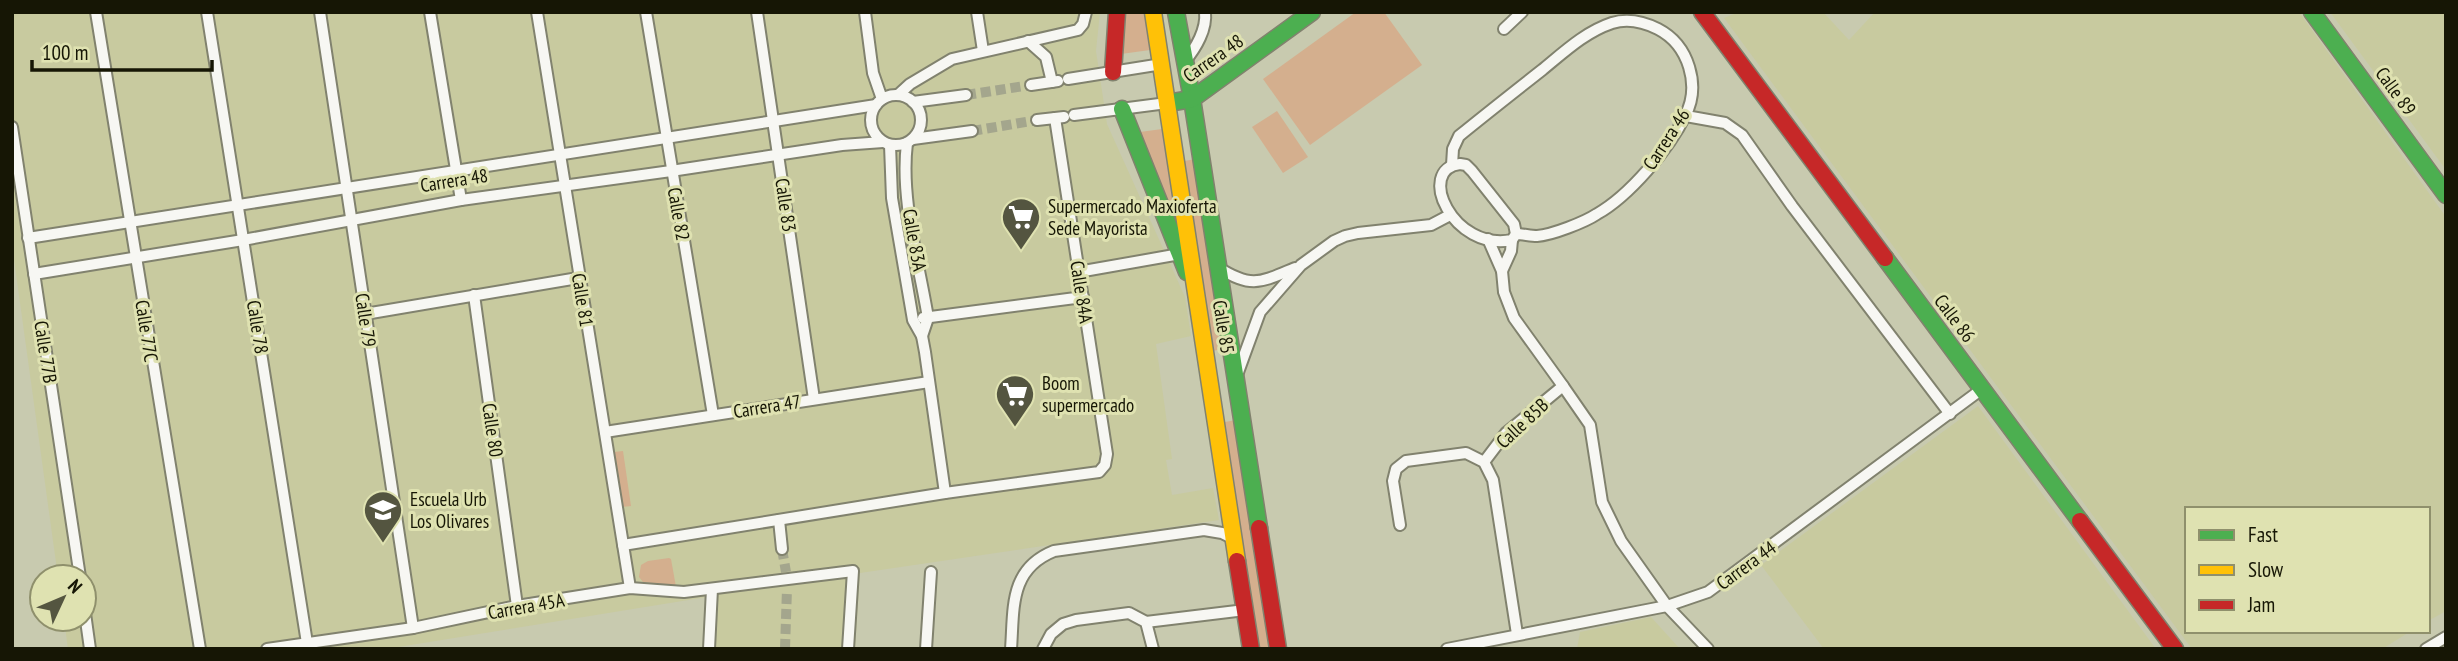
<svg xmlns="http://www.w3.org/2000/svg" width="2458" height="661" viewBox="0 0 2458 661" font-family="'PT Sans Narrow',sans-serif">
  <rect width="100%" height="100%" fill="#c8caaf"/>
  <g fill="#c8ca9f">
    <path d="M12,12h1088l-4,39 11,73 78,173 6,39 -35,8 16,115 -6,1 6,35 41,-7 6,32 -359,53 -5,76h-149l1,-52 -321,52h-318l-4,-30h20v-42h-26l-46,-332z"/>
    <path d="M1739,12h84l26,28 26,-28h424l147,205v394l-18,10v-112h-241v122h224l-29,18h-190l-468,-631z"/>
    <path d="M2330,12h116v158z"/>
    <path d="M1978,406l178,243h-332l-63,-84z"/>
    <path d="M1651,617l29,32h-103l3,-17z"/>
  </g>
  <g fill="#d4af8e">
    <path d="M1125,12h20l5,38 -29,4z"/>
    <path d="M1356,12h28l38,53 -112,80 -47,-66z"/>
    <path d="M1277,111l31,46 -25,16 -31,-46z"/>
    <path d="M1162,129l20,119 -42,-116z"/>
    <path d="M1196,159l28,190 -12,2 -28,-190z"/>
    <path d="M1236,420l33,229h-11l-33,-227z"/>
    <path d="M623,451l8,55 -9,1 -8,-55z"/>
    <path d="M669,558l2,1 5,28 -33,-5 -4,-5 2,-12 7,-4z"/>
  </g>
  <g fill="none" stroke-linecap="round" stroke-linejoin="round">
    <g stroke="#a4a68d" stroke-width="10" stroke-dasharray="10 5" stroke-linecap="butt">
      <path d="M966,95l65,-10"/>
      <path d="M972,131l65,-11"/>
      <path d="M782,549l4,23"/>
      <path d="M785,649l2,-60"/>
    </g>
    <g stroke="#81826e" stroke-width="14">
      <g id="street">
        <path d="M96,12l104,637"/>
        <path d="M207,12l100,631"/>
        <path d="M320,12l93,616"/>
        <path d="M430,12l31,188"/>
        <path d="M537,12l93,576"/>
        <path d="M646,12l67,403"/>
        <path d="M757,12l57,387"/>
        <path d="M865,12l8,61 9,26"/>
        <path d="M977,12l6,39"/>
        <path d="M1504,29l18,-17"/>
        <path d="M1028,41l18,16 6,25"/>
        <path d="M1185,61c11,-13 22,-32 20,-49"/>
        <path d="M1068,79l94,-15"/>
        <path d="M1031,85l27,-4"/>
        <path d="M898,95l12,-11 42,-25 126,-29 5,-6 3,-12"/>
        <circle cx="896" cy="120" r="25"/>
        <path d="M913,102l53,-7"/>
        <path d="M1074,115l93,-12"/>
        <path d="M1686,116l39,7 17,12 50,71 158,208"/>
        <path d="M1037,120l27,-3"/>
        <path d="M12,127l68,450"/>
        <path d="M913,139l59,-8"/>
        <path d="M907,143c-7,56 12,120 21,175l-6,18"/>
        <path d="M890,145l2,53 21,122 9,16 3,16 20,141"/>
        <path d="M1460,164l6,1 6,6 42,53 2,10 -4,6c-59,12 -97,-71 -52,-76z"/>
        <path d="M1452,165l1,-16 6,-13c27,-22 55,-44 83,-66 22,-18 43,-38 70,-47 16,-5 32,-1 46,6 31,16 43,57 27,87 -16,33 -56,80 -88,98 -12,8 -45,21 -60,22 -7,0 -14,-2 -21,-2"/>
        <path d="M28,238l848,-133"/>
        <path d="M1219,268c33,21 42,14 76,0"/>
        <path d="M1502,271l9,-20 1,-11"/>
        <path d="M1078,272l102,-18"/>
        <path d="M34,274l209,-34 218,-40 210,-29 171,-26 41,-3"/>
        <path d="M474,295l43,311"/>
        <path d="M365,314l213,-36"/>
        <path d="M923,318l160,-21"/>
        <path d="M1237,375l23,-63 41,-47 33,-24 11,-5 13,-3 73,-8 19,-10"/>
        <path d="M1563,386l27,39 12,77 19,39 46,65 41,43"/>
        <path d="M605,432l324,-50"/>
        <path d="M1484,462l22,-29 57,-47 -49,-68 -10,-26 -2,-21 -14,-32"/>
        <path d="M779,520l3,29"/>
        <path d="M1400,525l-7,-44 3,-12 10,-8 60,-8 18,9 9,18 24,154"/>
        <path d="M623,545l322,-52 154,-21 6,-7 2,-11 -52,-336"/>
        <path d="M84,606l6,43"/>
        <path d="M1146,622l99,-12"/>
        <path d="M267,649l146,-21 104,-22 113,-18 54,4 169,-21 -5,78"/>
        <path d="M709,649l3,-60"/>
        <path d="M926,649l5,-77"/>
        <path d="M1011,649c3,-41 -2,-80 43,-98l150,-21 18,3 12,6"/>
        <path d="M1043,649l8,-15 12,-10 13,-4 53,-7 17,9 7,27"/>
        <path d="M1447,649l220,-43 41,-14 274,-203"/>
        <path d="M2426,649l20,-12"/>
      </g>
    </g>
    <g stroke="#81826e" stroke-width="19">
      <g id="fast">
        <path d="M1176,12l16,87 67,429"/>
        <path d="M2312,12l134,183"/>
        <path d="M1167,103l25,-4 120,-87"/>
        <path d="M1122,109l65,163"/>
        <path d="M1885,258l195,263"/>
      </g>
    </g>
    <g stroke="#81826e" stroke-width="19">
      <path id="slow" d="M1153,12l84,549"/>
    </g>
    <g stroke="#81826e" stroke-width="19">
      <g id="jam">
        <path d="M1702,12l183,246"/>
        <path d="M1113,72l4,-60"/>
        <path d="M2080,521l95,128"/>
        <path d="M1259,528l19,121"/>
        <path d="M1237,561l14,88"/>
      </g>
    </g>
    <use href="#street" stroke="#f7f7f3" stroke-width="10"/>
    <use href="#fast" stroke="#4caf50" stroke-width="16"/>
    <use href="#slow" stroke="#ffc107" stroke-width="16"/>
    <use href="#jam" stroke="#c62828" stroke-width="16"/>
  </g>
  <defs>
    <g id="supermarket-pin" transform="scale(2.0125)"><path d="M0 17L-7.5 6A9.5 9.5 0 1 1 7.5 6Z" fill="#545540" stroke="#dfe2b1"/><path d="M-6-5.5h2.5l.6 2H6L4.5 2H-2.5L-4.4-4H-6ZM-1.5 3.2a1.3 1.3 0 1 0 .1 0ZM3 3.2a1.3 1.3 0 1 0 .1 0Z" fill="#fff"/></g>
    <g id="school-pin" transform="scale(2.0125)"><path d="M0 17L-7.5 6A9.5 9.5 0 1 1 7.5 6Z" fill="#545540" stroke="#dfe2b1"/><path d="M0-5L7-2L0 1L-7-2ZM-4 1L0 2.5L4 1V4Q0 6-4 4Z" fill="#fff"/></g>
  </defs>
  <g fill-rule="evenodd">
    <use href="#supermarket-pin" x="1021" y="217"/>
    <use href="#supermarket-pin" x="1015" y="394"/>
    <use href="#school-pin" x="383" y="510"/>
  </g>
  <g text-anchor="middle" stroke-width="6" stroke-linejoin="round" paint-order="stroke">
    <g font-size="19" fill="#161605" stroke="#dfe2b1">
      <text transform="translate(1213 58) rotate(-35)" y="7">Carrera 48</text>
      <text transform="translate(2396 91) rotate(54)" y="7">Calle 89</text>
      <text transform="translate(1666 139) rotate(-57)" y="7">Carrera 46</text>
      <text transform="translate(454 180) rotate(-9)" y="7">Carrera 48</text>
      <text transform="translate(786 205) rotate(82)" y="7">Calle 83</text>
      <text transform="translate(679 214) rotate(80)" y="7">Calle 82</text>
      <text transform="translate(915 240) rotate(80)" y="7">Calle 83A</text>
      <text transform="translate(1082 292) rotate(81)" y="7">Calle 84A</text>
      <text transform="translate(583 300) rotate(81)" y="7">Calle 81</text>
      <text transform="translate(1955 318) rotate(53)" y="7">Calle 86</text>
      <text transform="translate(366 320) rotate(82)" y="7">Calle 79</text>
      <text transform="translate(258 327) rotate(81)" y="7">Calle 78</text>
      <text transform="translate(1224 327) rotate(81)" y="7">Calle 85</text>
      <text transform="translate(147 331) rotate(81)" y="7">Calle 77C</text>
      <text transform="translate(46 352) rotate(81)" y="7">Calle 77B</text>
      <text transform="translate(767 406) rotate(-9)" y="7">Carrera 47</text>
      <text transform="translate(1522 423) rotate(-43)" y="7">Calle 85B</text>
      <text transform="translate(493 430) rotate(82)" y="7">Calle 80</text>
      <text transform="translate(1746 565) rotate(-36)" y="7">Carrera 44</text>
      <text transform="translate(526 606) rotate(-10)" y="7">Carrera 45A</text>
    </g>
    <g font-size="19" fill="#161605" stroke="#dfe2b1" text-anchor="start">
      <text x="1048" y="213">Supermercado Maxioferta<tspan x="1048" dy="22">Sede Mayorista</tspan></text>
      <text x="1042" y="390">Boom<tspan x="1042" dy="22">supermercado</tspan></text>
      <text x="410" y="506">Escuela Urb<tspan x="410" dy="22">Los Olivares</tspan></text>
    </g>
  </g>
  <rect width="2458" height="661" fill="none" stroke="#161605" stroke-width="28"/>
  <rect x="2185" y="507" width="245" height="126" fill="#dfe2b1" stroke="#8f906c" stroke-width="2"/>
  <rect x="2199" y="530" width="35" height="10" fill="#4caf50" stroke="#8f906c" stroke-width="2"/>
  <text x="2248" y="542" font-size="21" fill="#161605">Fast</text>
  <rect x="2199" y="565" width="35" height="10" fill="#ffc107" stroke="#8f906c" stroke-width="2"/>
  <text x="2248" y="577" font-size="21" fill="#161605">Slow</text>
  <rect x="2199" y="600" width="35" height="10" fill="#c62828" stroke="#8f906c" stroke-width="2"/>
  <text x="2248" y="612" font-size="21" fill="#161605">Jam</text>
  <g transform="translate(63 598) rotate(46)"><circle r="33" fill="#dfe2b1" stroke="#8f906c" stroke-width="2"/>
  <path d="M0-5L12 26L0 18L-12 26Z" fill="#545540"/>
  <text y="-10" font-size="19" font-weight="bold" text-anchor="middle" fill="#161605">N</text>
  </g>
  <path d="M32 60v10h180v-10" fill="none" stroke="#161605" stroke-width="3.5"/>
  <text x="42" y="60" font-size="21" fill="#161605" stroke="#dfe2b1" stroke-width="5" paint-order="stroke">100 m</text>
</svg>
